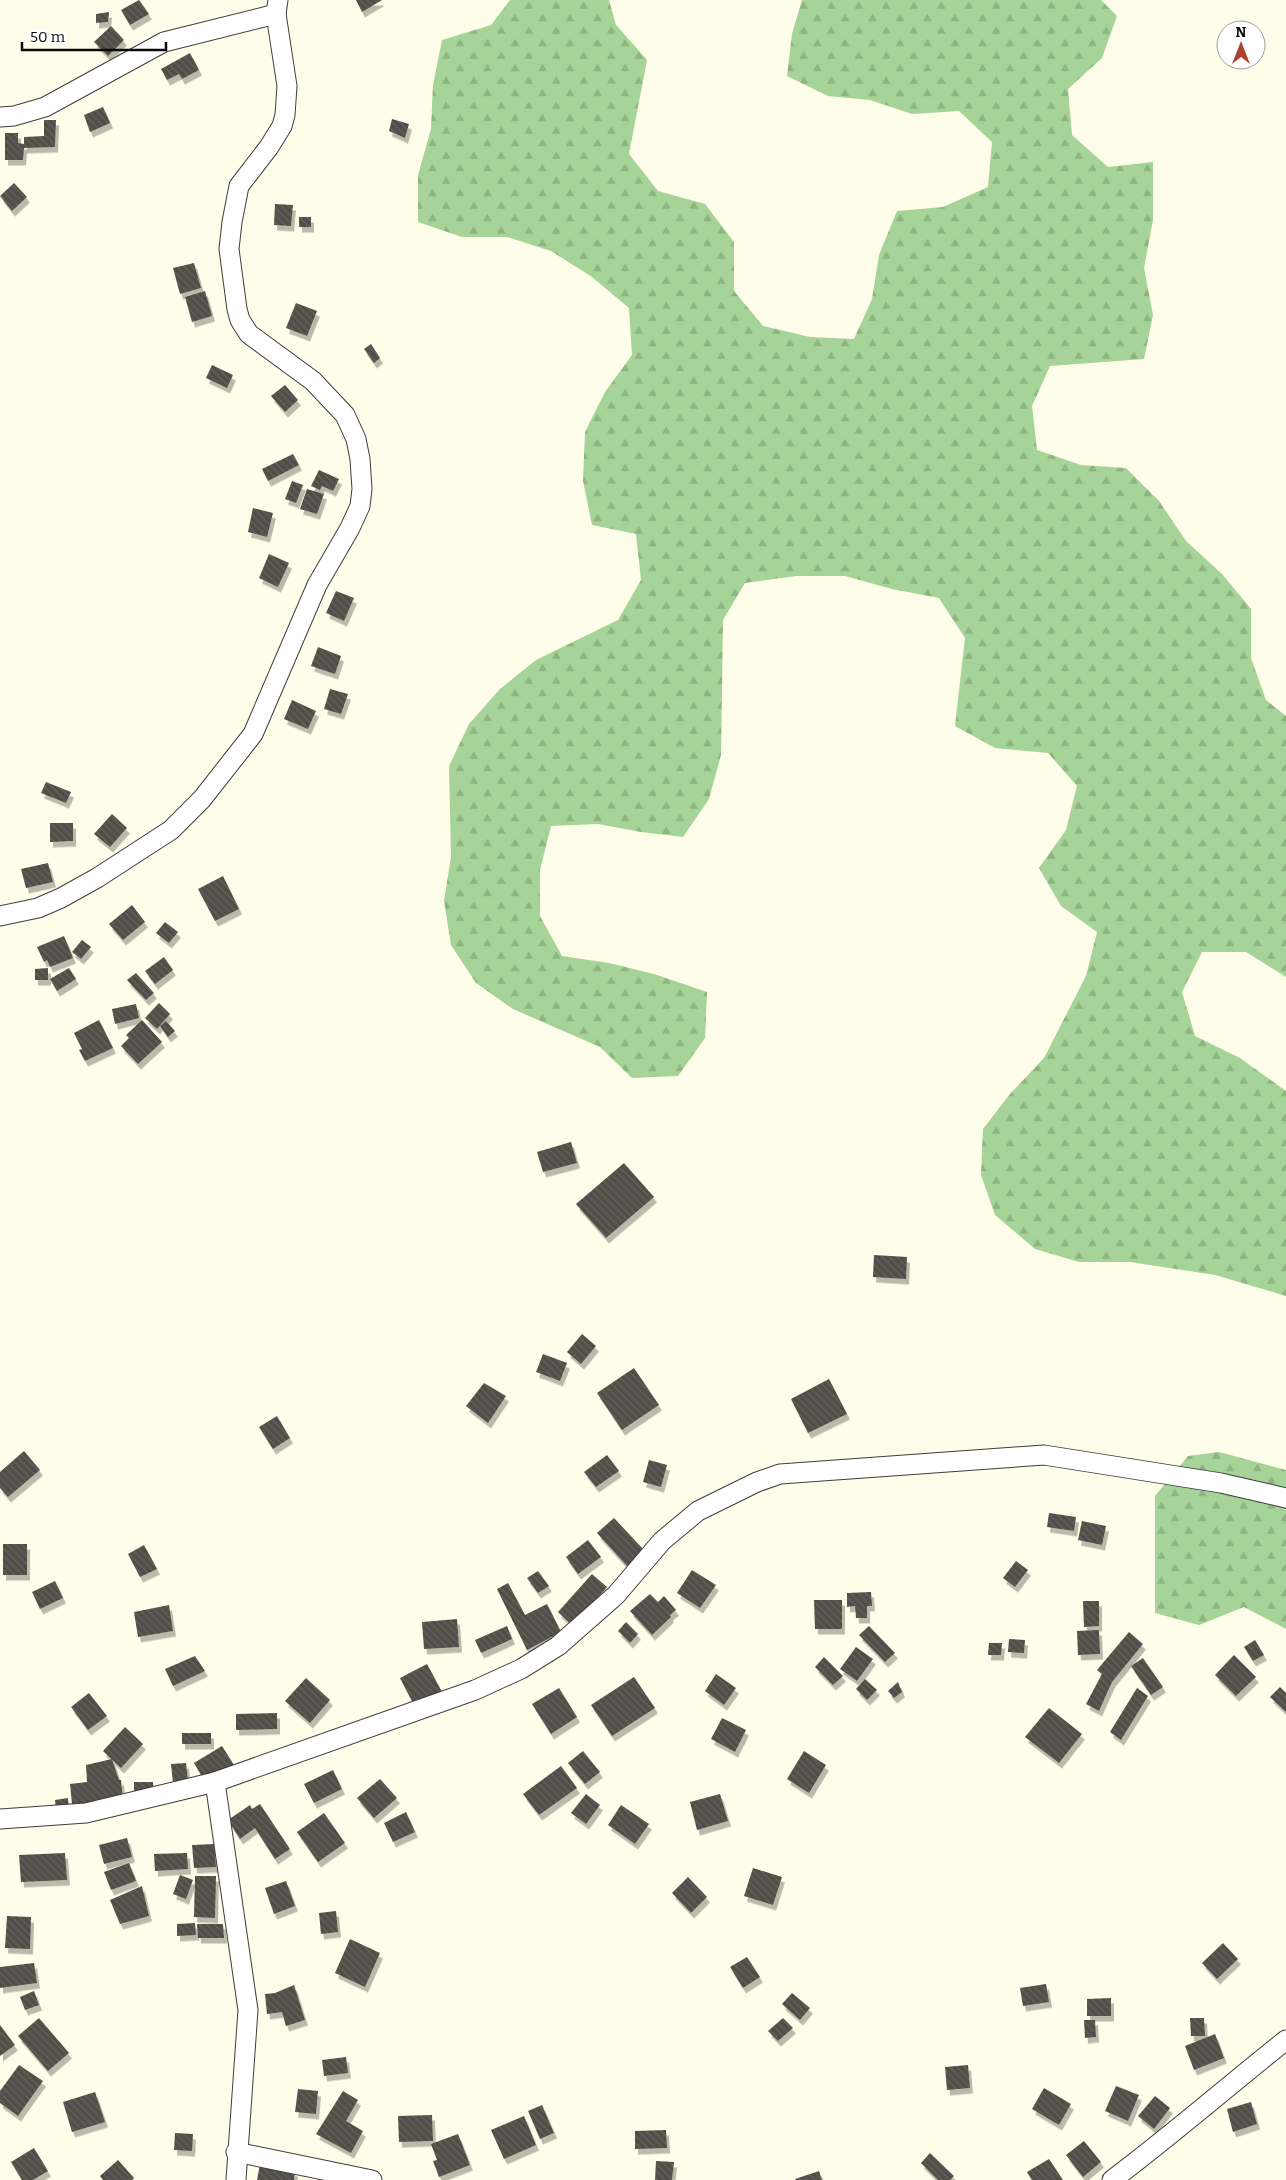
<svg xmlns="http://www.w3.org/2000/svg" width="1286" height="2180" viewBox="0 0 1286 2180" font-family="Bitter,serif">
  <defs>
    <pattern id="forest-firs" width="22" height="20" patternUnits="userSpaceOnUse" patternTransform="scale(1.25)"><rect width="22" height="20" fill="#a6d397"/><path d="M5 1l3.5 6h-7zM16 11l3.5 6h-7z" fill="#8eb481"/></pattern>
    <pattern id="building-back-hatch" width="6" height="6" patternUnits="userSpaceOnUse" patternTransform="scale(1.25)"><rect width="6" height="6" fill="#514d47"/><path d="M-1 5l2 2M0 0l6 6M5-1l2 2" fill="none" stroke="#65625d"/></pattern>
    <filter id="shadow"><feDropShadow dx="3" dy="5.5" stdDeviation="0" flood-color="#0004"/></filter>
  </defs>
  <rect width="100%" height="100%" fill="#fdfde9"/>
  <g fill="url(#forest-firs)">
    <path d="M510,0h99l7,25 31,35 -18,94 29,37 47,13 29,38v49l29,35 47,11 44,2 18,-40 7,-44 18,-44 46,-4 45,-20 4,-45 -33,-31 -47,3 -42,-14 -42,-4 -41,-20 5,-42 10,-34h299l16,16 -15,42 -34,31 4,46 36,32 45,-5v58l-9,48 9,47 -9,44 -94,7 -18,40 5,44 44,15 45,3 33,33 27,40 36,33 29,35v49l15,42 20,16v261l-40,-25h-44l-20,40 13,44 45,22 46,33v205l-71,-21 -85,-13h-51l-44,-13 -40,-34 -14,-40 2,-46 27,-35 34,-36 42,-82 11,-44 -36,-26 -22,-38 27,-38 11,-44 -29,-33 -53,-5 -40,-22 10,-88 -26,-40 -47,-9 -47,-13h-49l-51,7 -22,37 -2,135 -12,44 -26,38 -42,-5 -43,-8 -47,2 -11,44v46l22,40 47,7 45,11 53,18 -2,46 -27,38 -46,2 -32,-31 -87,-38 -37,-26 -25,-38 -7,-44 7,-44 -2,-91 20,-42 31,-35 36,-29 82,-40 23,-40 -5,-46 -44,-9 -9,-44 2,-49 20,-40 27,-37 -3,-47 -37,-31 -41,-26 -44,-14h-45l-44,-15v-47l13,-46 2,-44 9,-45 49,-15z"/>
    <path d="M1219,1452l67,18v159l-42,-22 -45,18 -44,-12v-117l33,-40z"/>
  </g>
  <g fill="url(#building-back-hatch)" filter="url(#shadow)">
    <path d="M139,0l10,14 -19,11 -9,-15z"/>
    <path d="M356,0h26l-20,12z"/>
    <path d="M109,12l-1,10 -12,1v-9z"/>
    <path d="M111,26l13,14 -16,16 -14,-14z"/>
    <path d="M190,53l9,17 -17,9 -3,-5 -12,6 -6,-11z"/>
    <path d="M103,107l7,16 -20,9 -6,-17z"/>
    <path d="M392,119l17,5 -4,14 -16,-7z"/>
    <path d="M44,120h12l-1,27 -31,1 -1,12h-18v-27h13v10l6,1v-7l20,-1z"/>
    <path d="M14,183l13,14 -15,14 -12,-15z"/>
    <path d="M275,204l18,1 -2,21 -17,-1z"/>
    <rect x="299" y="217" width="12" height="10"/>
    <path d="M194,263l7,25 -21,6 -7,-26z"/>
    <path d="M205,291l7,25 -20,6 -7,-25z"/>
    <path d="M296,303l21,8 -10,25 -21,-8z"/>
    <path d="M371,344l9,14 -6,5 -10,-14z"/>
    <path d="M212,365l21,10 -6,13 -21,-10z"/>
    <path d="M285,385l13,15 -13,12 -14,-16z"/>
    <path d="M293,454l6,11 -31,16 -6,-12z"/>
    <path d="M319,470l20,9 -6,12 -11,-5 -2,4 -9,-4z"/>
    <path d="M292,481l11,4 -7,18 -11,-4z"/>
    <path d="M307,489l17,5 -7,20 -17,-5z"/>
    <path d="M253,508l20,5 -6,24 -19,-5z"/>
    <path d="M269,554l20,9 -11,24 -19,-9z"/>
    <path d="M336,591l18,7 -10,23 -18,-8z"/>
    <path d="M318,647l23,9 -6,18 -24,-8z"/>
    <path d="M330,689l18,5 -7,20 -17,-5z"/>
    <path d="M292,700l24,11 -8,18 -24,-10z"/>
    <path d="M46,782l25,10 -5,11 -25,-10z"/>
    <path d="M112,814l15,14 -17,19 -16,-13z"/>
    <path d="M50,823h23v18l-23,1z"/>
    <path d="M48,863l5,19 -27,6 -5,-19z"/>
    <path d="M223,876l16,33 -24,12 -17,-32z"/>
    <path d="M132,905l13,17 -22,18 -14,-16z"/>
    <path d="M165,922l13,10 -9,11 -13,-10z"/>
    <path d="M64,936l9,22 -23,9 -3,-7 -3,2 -7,-15z"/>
    <path d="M82,940l9,7 -10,12 -9,-7z"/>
    <path d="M164,957l9,13 -18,14 -10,-13z"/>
    <path d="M48,968v12h-13v-11z"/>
    <path d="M69,968l7,11 -19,12 -7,-12z"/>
    <path d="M136,973l18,20 -8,7 -19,-20z"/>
    <path d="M159,1003l11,11 -13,15 -12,-11z"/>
    <path d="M136,1004l3,14 -24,6 -3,-15z"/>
    <path d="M99,1020l14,28 -28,13 -6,-11 3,-1 -8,-16z"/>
    <path d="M142,1020l20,22 -24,22 -17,-18 8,-8 -3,-3z"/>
    <path d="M166,1021l9,10 -7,6 -8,-11z"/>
    <path d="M571,1142l6,21 -34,9 -6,-20z"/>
    <path d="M624,1163l30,34 -48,41 -30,-34z"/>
    <path d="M874,1255l33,2 -1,22 -33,-2z"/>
    <path d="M582,1334l14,12 -15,18 -14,-12z"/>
    <path d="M543,1354l24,9 -7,18 -24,-9z"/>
    <path d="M634,1368l25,37 -37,25 -25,-37z"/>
    <path d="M829,1379l18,35 -39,19 -17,-34z"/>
    <path d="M484,1383l22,13 -18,27 -22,-17z"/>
    <path d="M277,1416l13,22 -17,11 -14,-22z"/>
    <path d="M24,1451l16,19 -32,27 -8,-9v-16z"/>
    <path d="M607,1455l12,16 -23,16 -12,-15z"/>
    <path d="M649,1460l18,5 -6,22 -18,-5z"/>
    <path d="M1049,1513l27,4 -2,14 -27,-4z"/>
    <path d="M614,1518l30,32 -17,16 -30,-33z"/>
    <path d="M1082,1521l24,5 -4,19 -24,-5z"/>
    <path d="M588,1540l13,17 -23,17 -12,-17z"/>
    <rect x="3" y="1544" width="24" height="31"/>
    <path d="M144,1545l13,24 -17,8 -12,-23z"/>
    <path d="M1016,1561l12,9 -13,17 -12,-9z"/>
    <path d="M692,1570l24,15 -16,23 -23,-15z"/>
    <path d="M538,1571l11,15 -11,7 -11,-15z"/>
    <path d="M592,1574l15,13 -34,39 -15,-14z"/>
    <path d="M55,1581l8,17 -23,11 -8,-17z"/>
    <path d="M508,1583l17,32 22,-11 14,28 -34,18 -30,-61z"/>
    <path d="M871,1592l1,14h-5v12h-11l-1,-12 -8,1v-14z"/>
    <path d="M650,1594l8,8 6,-6 12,14 -6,5 1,2 -19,18 -22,-24z"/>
    <path d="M814,1600h28v29h-27z"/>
    <path d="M1083,1601h16v25l-15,1z"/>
    <path d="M169,1605l4,26 -35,6 -4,-25z"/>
    <path d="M457,1619l2,28 -35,2 -2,-27z"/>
    <path d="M626,1622l12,12 -8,9 -12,-12z"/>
    <path d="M507,1626l5,13 -31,14 -6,-13z"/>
    <path d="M869,1626l26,27 -10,9 -26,-27z"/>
    <path d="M1099,1630l1,24 -22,1 -1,-24z"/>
    <path d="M1129,1632l14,12 -31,38 -13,29 -13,-7 16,-30 -5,-4z"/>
    <path d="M1009,1639l16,1 -1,13 -16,-1z"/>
    <path d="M1255,1640l9,15 -11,6 -9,-14z"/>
    <path d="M989,1643h13l-1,12h-13z"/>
    <path d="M856,1647l17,12 -16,22 -17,-12z"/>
    <path d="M1234,1655l22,22 -20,19 -21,-21z"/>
    <path d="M195,1656l10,15 -32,15 -8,-17z"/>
    <path d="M824,1657l19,19 -10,9 -18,-18z"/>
    <path d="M1143,1658l20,29 -12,8 -20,-29z"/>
    <path d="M427,1664l15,28 -27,15 -15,-29z"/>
    <path d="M716,1674l20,14 -12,17 -19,-14z"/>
    <path d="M634,1677l21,31 -43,28 -21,-31z"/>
    <path d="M306,1678l24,22 -20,23 -25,-22z"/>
    <path d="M865,1679l12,11 -10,10 -11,-11z"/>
    <path d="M898,1682l4,10 -8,6 -6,-7z"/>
    <path d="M1280,1687l6,6v19l-16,-15z"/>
    <path d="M559,1688l18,29 -26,17 -19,-30z"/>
    <path d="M1137,1688l11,8 -27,44 -11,-8z"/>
    <path d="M89,1693l18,23 -19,14 -17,-23z"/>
    <path d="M1049,1708l33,26 -23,29 -34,-26z"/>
    <path d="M277,1713v16l-41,1v-16z"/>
    <path d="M722,1718l24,12 -11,22 -24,-13z"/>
    <path d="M125,1727l18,17 -22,24 -18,-17z"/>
    <rect x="182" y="1733" width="29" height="11"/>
    <path d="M222,1746l12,19 -28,18 -12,-20z"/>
    <path d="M583,1751l17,21 -15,12 -17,-21z"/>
    <path d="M804,1751l22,14 -17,28 -22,-14z"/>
    <path d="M112,1759l7,21h2l2,20 -51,4 -2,-20 17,-2 -1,-17z"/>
    <path d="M186,1763l2,18 -15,2 -2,-19z"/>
    <path d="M561,1766l16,22 -38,27 -16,-21z"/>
    <path d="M333,1770l9,19 -28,14 -10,-19z"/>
    <path d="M380,1779l17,19 -23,20 -17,-20z"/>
    <path d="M134,1782h19l1,15h-20z"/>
    <path d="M586,1794l14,11 -14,19 -15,-11z"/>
    <path d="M720,1794l8,27 -31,9 -7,-28z"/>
    <path d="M68,1798l1,11 -13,2 -1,-11z"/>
    <path d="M260,1804l30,45 -15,10 -20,-31 -15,11 -12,-19 22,-15 2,4z"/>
    <path d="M621,1805l28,19 -14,20 -27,-19z"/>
    <path d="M406,1812l9,20 -22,10 -9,-19z"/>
    <path d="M324,1813l21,30 -27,19 -21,-30z"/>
    <path d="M127,1838l5,19 -28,7 -5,-19z"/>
    <path d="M214,1844l2,23 -22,1 -2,-23z"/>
    <path d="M65,1853l2,27 -46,2 -2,-27z"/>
    <path d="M187,1853l1,16 -33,2 -1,-17z"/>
    <path d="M129,1863l7,18 -25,9 -7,-18z"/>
    <path d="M753,1868l29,9 -9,28 -29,-9z"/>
    <path d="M180,1875l13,5 -7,19 -13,-5z"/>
    <path d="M195,1876h21l-1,42 -21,-1z"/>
    <path d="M688,1877l19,20 -16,16 -19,-20z"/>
    <path d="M286,1881l9,25 -21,8 -9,-26z"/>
    <path d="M142,1886l7,30 -29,8 -10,-24z"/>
    <path d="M336,1911l2,21 -17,2 -2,-21z"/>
    <path d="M7,1916l24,1 -1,32 -25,-1z"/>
    <path d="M195,1923l1,12 -19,1v-12z"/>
    <path d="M197,1924h26l1,14h-26z"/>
    <path d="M350,1939l30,14 -15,34 -30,-14z"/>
    <path d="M1223,1943l15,16 -21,20 -15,-16z"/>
    <path d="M747,1957l13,20 -17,11 -13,-21z"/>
    <path d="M34,1963l3,20 -37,5v-21z"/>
    <path d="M1046,1984l3,18 -26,4 -3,-18z"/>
    <path d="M294,1985l11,35 -19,6 -4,-14 -15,2 -2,-20 10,-1z"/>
    <path d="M34,1991l5,14 -14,5 -5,-13z"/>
    <path d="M792,1993l18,15 -10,12 -18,-16z"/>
    <path d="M1111,1998v18h-24v-17z"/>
    <path d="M39,2018l30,35 -21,18 -30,-35z"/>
    <path d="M783,2018l10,10 -15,13 -10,-10z"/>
    <path d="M1190,2018h14l1,18h-14z"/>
    <path d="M1084,2020h11l1,17 -11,1z"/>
    <path d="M0,2025l15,20 -15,11z"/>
    <path d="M1215,2034l9,24 -30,12 -9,-24z"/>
    <path d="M346,2057l2,16 -24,3 -2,-16z"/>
    <path d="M19,2065l24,16 -25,35 -18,-13v-12z"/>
    <path d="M968,2065l2,23 -23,2 -2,-23z"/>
    <path d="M1116,2086l23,9 -11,26 -23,-10z"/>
    <path d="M1044,2088l27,16 -12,21 -27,-16z"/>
    <path d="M298,2089l20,2 -2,23 -21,-2z"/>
    <path d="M343,2091l15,9 -12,21 17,10 -12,22 -35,-19z"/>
    <path d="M95,2092l10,30 -33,10 -9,-30z"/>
    <path d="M1155,2096l15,12 -16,21 -16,-13z"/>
    <path d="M1251,2102l6,22 -24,8 -6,-23z"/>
    <path d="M542,2105l12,28 -14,6 -12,-28z"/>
    <path d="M432,2115l1,26 -34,1 -1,-26z"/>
    <path d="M524,2116l12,29 -32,14 -13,-29z"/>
    <path d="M666,2130l1,18 -32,1v-18z"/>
    <path d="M175,2133l18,1 -1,17 -18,-1z"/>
    <path d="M458,2134l12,31 -31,12 -6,-16 4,-1 -6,-16z"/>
    <path d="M1084,2141l17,21 -18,15 -17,-22z"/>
    <path d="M34,2148l14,23 -15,9h-11l-11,-18z"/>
    <path d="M930,2153l24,23 -4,4h-12l-17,-17z"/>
    <path d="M1049,2159l14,21h-31l-5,-8z"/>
    <path d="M118,2160l16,18 -2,2h-29l-3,-4z"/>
    <path d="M656,2161l18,1 -2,18h-17z"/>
    <path d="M260,2164l35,7 -1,9h-37z"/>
    <path d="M819,2171l3,9h-26l-1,-1z"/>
  </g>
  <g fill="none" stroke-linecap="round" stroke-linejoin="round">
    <g stroke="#3d3d3d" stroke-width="21">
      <g id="minor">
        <path d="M0,117l14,-1 31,-9 119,-65 112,-28"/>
        <path d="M0,916l38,-8 23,-10 36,-20 74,-48 31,-31 51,-65 64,-149 33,-57 10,-22 2,-17 -2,-30 -4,-20 -11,-24 -32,-34 -64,-47 -9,-14 -3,-11 -8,-60 3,-27 7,-36 30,-39 13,-21 3,-11 2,-29 -11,-72 2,-14"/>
        <path d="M215,1782l33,228 -12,170"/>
        <path d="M0,1819l86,-6 129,-31 260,-92 46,-21 37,-23 58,-51 46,-54 36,-30 59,-29 23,-8 264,-19 177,28 65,15"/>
        <path d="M236,2152l136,28"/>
        <path d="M1112,2180c60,-45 116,-94 174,-140"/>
      </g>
    </g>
    <use href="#minor" stroke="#fff" stroke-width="19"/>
  </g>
  <g transform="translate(1241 45)"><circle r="24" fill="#ffffff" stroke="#9d9d9d"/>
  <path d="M0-4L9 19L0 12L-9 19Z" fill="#ac422f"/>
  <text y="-8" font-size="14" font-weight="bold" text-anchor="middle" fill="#0a0a0a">N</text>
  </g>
  <path d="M22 42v8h144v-8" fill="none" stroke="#0a0a0a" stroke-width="2.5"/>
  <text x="30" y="42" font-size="15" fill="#0a0a0a" stroke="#ffffff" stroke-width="4" paint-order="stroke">50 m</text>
</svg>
